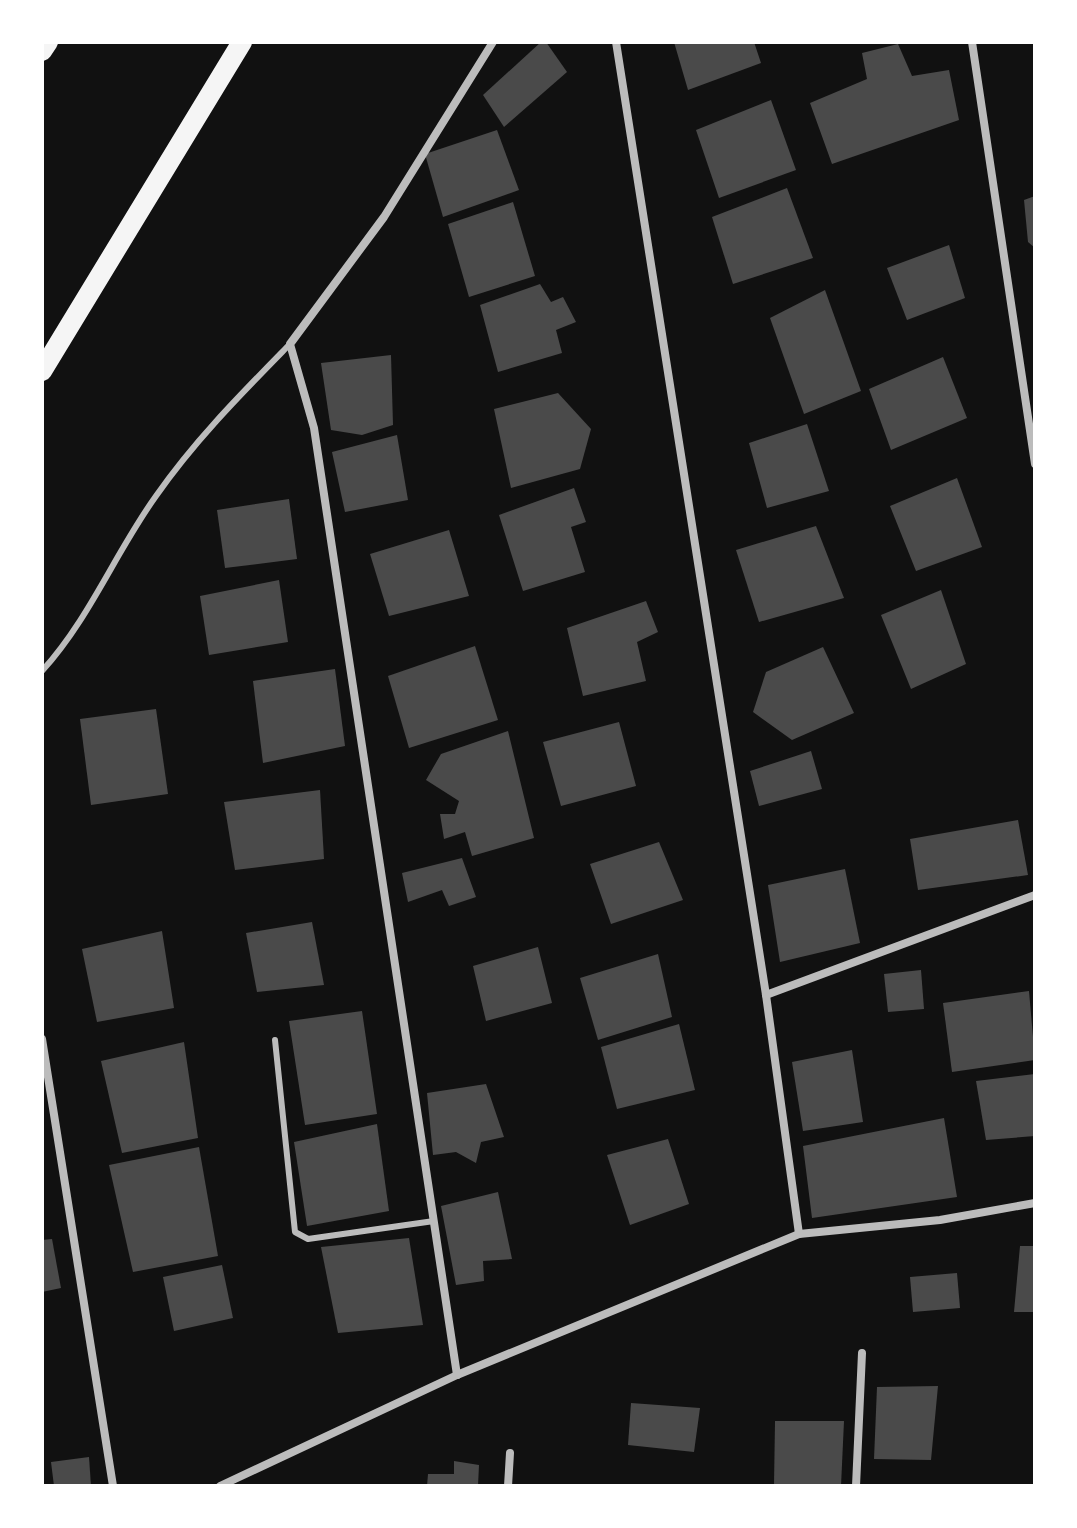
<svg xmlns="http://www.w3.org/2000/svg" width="1077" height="1528" viewBox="0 0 1077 1528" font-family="'Alegreya Sans',sans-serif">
  <rect width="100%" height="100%" fill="#111"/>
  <g fill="#4a4a4a">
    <path d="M541,42h5l21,30 -63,55 -21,-32z"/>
    <path d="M674,42h80l7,21 -73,27z"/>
    <path d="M898,44l14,32 37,-6 10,50 -127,44 -22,-61 57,-24 -5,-26z"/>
    <path d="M771,100l25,70 -77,28 -23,-68z"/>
    <path d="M497,130l22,60 -76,27 -18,-63z"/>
    <path d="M787,188l26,70 -80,26 -21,-67z"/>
    <path d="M1035,196v52l-7,-6 -4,-42z"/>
    <path d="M513,202l22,74 -66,21 -21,-73z"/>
    <path d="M949,245l16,53 -58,22 -20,-52z"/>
    <path d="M540,284l11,18 12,-5 13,25 -20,8 6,23 -64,19 -18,-67z"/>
    <path d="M825,290l36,101 -57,23 -34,-96z"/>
    <path d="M391,355l2,70 -31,10 -31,-5 -10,-67z"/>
    <path d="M943,357l24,61 -76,32 -22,-61z"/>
    <path d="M558,393l33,36 -11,40 -69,19 -17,-79z"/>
    <path d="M807,424l22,67 -62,17 -18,-65z"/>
    <path d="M397,435l11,65 -63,12 -13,-60z"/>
    <path d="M957,478l25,69 -66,24 -26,-65z"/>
    <path d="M574,488l12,34 -15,5 14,45 -62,19 -24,-76z"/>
    <path d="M289,499l8,60 -72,9 -8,-58z"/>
    <path d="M816,526l28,72 -85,24 -23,-72z"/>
    <path d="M449,530l20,66 -80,20 -19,-62z"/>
    <path d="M279,580l9,62 -79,13 -9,-59z"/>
    <path d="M941,590l25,74 -55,25 -30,-74z"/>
    <path d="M646,601l12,31 -21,10 9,39 -63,15 -16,-68z"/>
    <path d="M475,646l23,74 -89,28 -21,-72z"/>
    <path d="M823,647l31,66 -62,27 -39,-28 13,-40z"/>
    <path d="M335,669l10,77 -82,17 -10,-82z"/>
    <path d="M156,709l12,85 -77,11 -11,-86z"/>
    <path d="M619,722l17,64 -75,20 -18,-64z"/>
    <path d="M508,731l26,107 -62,18 -7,-24 -21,7 -4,-25h15l4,-13 -33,-21 15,-26z"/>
    <path d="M811,751l11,38 -63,17 -9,-35z"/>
    <path d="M320,790l4,69 -89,11 -11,-68z"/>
    <path d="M1018,820l10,55 -110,15 -8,-51z"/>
    <path d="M659,842l24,58 -72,24 -21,-60z"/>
    <path d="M462,858l14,39 -27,9 -7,-16 -34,12 -6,-29z"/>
    <path d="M845,869l15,74 -80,19 -12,-77z"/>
    <path d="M312,922l12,63 -67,7 -11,-59z"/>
    <path d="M162,931l12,77 -77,14 -15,-73z"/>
    <path d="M538,947l14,56 -66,18 -13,-55z"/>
    <path d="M658,954l14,63 -74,23 -18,-62z"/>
    <path d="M921,970l3,39 -36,3 -4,-38z"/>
    <path d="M1029,991l6,69 -83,12 -9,-69z"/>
    <path d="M362,1011l15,103 -72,11 -16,-104z"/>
    <path d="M679,1024l16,66 -78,19 -16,-62z"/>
    <path d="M184,1042l14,96 -76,15 -21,-92z"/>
    <path d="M852,1050l11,72 -60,9 -11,-69z"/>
    <path d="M1035,1074v62l-49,4 -10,-59z"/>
    <path d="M486,1084l18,53 -23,5 -5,21 -20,-11 -23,3 -6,-62z"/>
    <path d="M944,1118l13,79 -145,21 -9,-72z"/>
    <path d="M377,1124l12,87 -82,15 -13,-84z"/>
    <path d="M668,1139l21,65 -59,21 -23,-70z"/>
    <path d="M199,1147l19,109 -85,16 -24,-107z"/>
    <path d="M498,1192l14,67 -29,2 1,20 -28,4 -15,-79z"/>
    <path d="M409,1238l14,87 -85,8 -17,-86z"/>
    <path d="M52,1239l9,49 -19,4v-52z"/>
    <path d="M1020,1246h15v66h-21z"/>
    <path d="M222,1265l11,53 -59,13 -11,-54z"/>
    <path d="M957,1273l3,35 -47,4 -3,-35z"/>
    <path d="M938,1386l-7,74 -57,-1 3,-72z"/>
    <path d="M631,1403l69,5 -6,44 -66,-7z"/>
    <path d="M775,1421h69l-3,65h-67z"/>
    <path d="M89,1457l2,29h-37l-3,-24z"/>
    <path d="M454,1461l25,4 -1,21h-51l1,-12h26z"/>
  </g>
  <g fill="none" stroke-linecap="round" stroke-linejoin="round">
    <g stroke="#bcbcbc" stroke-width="6">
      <path d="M42,671c48,-53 73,-118 114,-175 39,-56 87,-104 134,-152"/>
      <path d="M275,1040l20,192 13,7 126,-18"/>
    </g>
    <g stroke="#bcbcbc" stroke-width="8">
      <path d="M616,42l150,953 33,239"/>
      <path d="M972,42l63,422"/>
      <path d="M766,995l269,-100"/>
      <path d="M42,1039l71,447"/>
      <path d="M457,1375l-143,-947 -24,-84 94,-127 109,-175"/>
      <path d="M220,1486l237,-111 342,-141 141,-14 95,-17"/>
      <path d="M508,1486l2,-33"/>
      <path d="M856,1486l6,-133"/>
    </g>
    <g stroke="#f5f5f5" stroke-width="20">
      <path d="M42,51l6,-9"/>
      <path d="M42,371l200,-329"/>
    </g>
  </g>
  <rect width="1077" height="1528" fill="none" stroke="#ffffff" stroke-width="88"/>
</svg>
